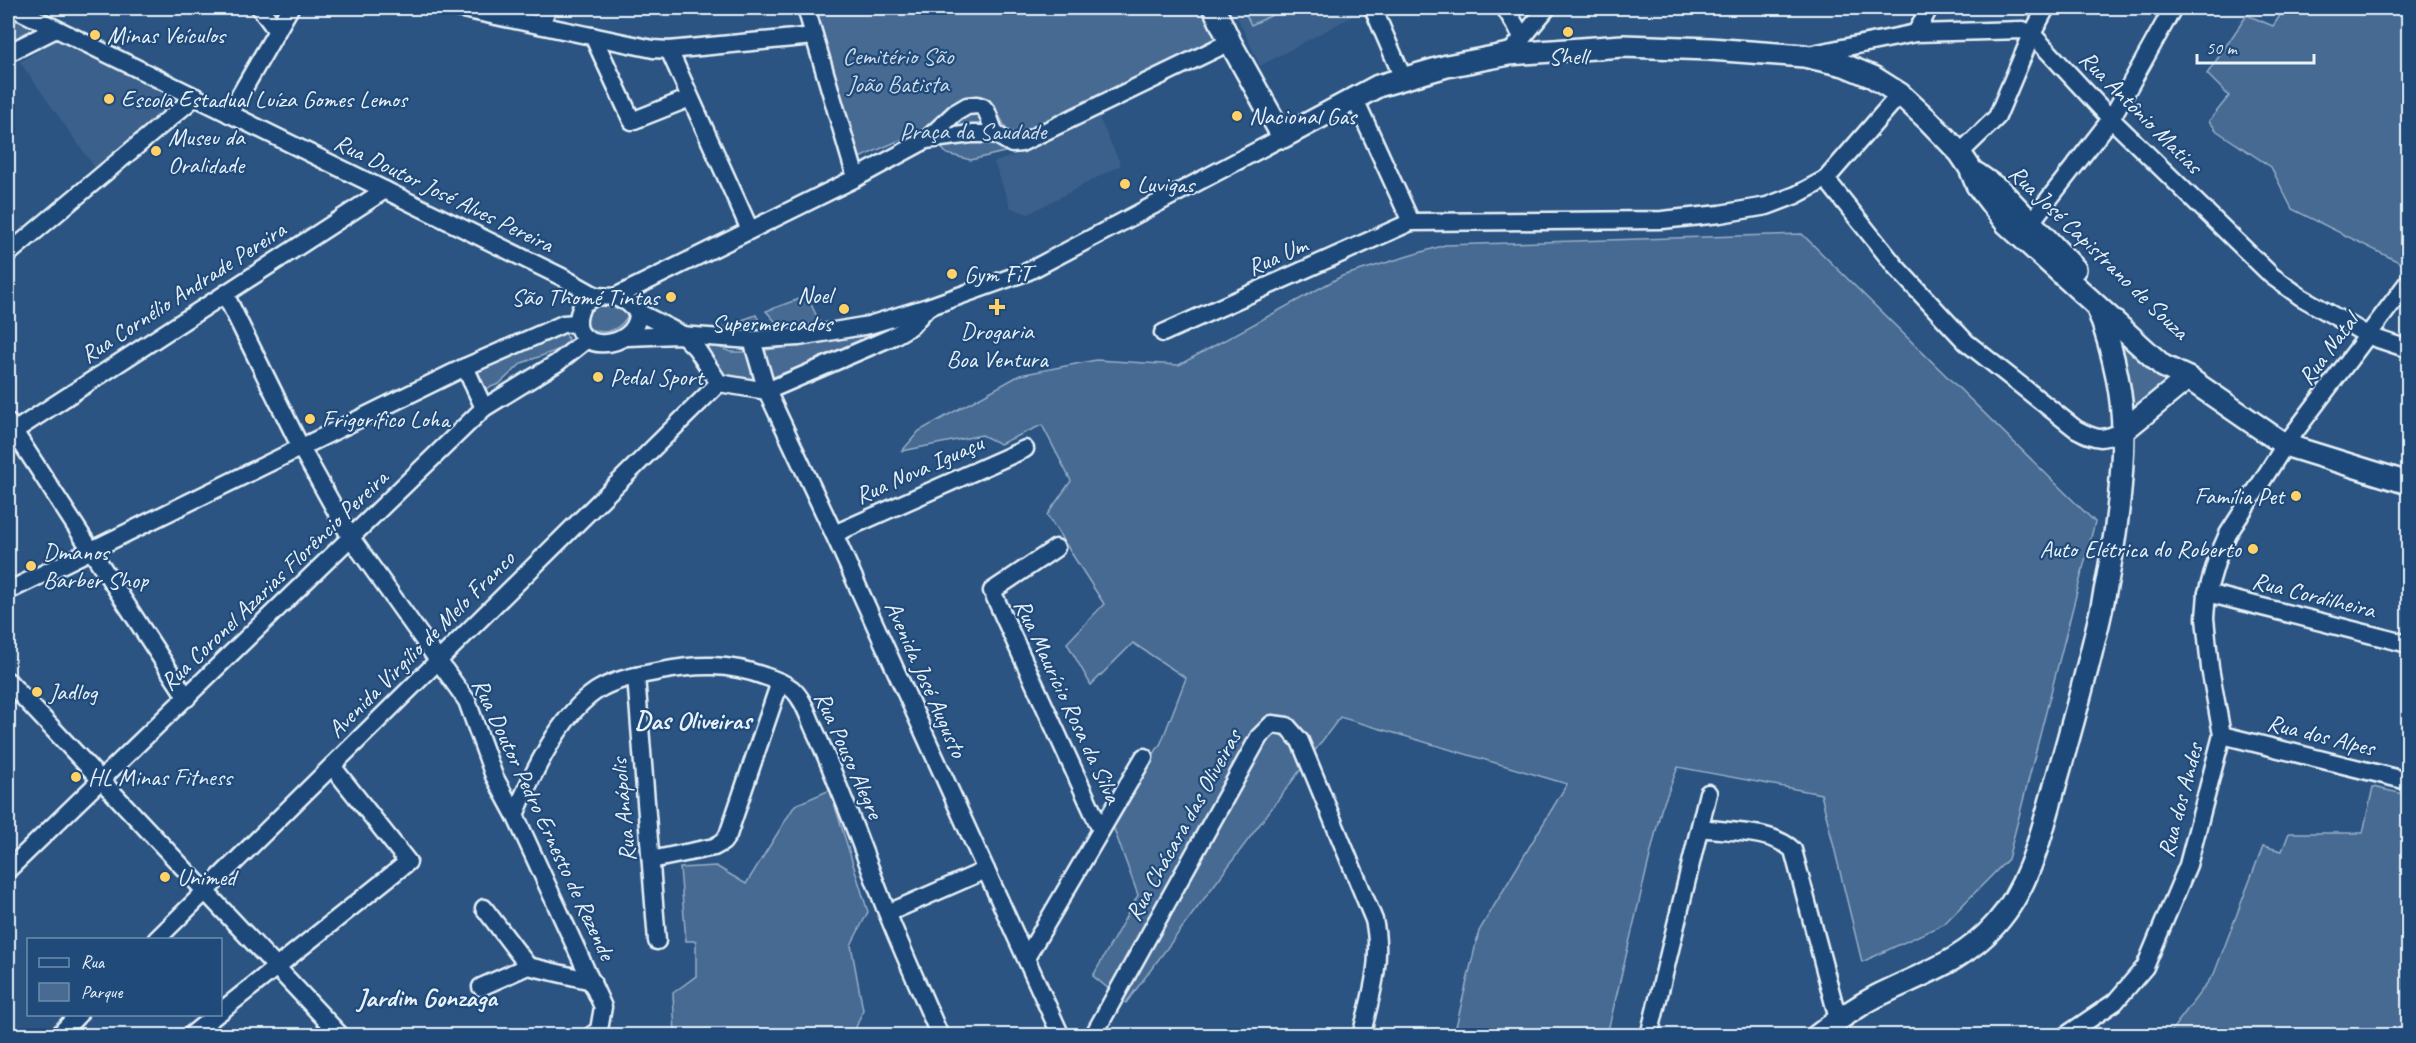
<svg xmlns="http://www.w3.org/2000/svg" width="2416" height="1043" viewBox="0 0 2416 1043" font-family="Caveat,sans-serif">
  <rect width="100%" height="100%" fill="#2b5482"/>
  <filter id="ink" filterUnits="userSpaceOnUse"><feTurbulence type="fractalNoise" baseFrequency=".0167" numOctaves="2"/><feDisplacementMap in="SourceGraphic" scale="12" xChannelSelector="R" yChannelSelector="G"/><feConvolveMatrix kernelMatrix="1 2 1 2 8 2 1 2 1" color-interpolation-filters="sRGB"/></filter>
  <g filter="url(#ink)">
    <g fill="#3a608b">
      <path d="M1233,8h130l1,2 -104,56z"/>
      <path d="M56,40l114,54 1,10 -76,64 -75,-106z"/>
      <path d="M1098,116l23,49 -93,49 -17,-6 -17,-46 23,-7z"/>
    </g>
    <g fill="#476b93" stroke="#98aec6" stroke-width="1.5">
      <path d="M816,8h389l12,29 -203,106 -20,-37 -23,-10 -48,34 -66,29z"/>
      <path d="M1243,8h38l2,2 -32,15z"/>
      <path d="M2285,8h123v248l-5,8 -111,-55 -21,-42 -54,-36 -8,-10 20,-25 -22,-22 40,-59 26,11z"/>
      <path d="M17,19l25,11 -34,16v-3z"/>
      <path d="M971,98l22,9 18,34 -3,10 -37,9 -24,-6 -22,-24z"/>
      <path d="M1802,234l293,288 -87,337 -64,65 -82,38 -41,-168 -143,-27 -17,43 -54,225h-153l25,-104 88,-147 -227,-67 -214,286 -33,-27 45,-81 -27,-74 50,-78 25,-65 -53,-35 -42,42 -24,-42 37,-39 -57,-89 24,-34 -29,-56 -42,19 -18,-9 -80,16 17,-20 101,-56 76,-15 83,5 163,-89 103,-31z"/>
      <path d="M807,296l13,27 -39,5 -15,-17z"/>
      <path d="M602,303l10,1 14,7 1,6c-10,16 -26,19 -41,9v-12l4,-6z"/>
      <path d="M756,315l9,16 -14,2 -27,-1 4,-7z"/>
      <path d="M563,328l5,11 -2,8 -44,16 -23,21 -14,5 -8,-20z"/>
      <path d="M877,334l-37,18 -72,27 -9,-28z"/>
      <path d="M711,344l20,8h21l9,29 -36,-6 -21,-25z"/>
      <path d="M2125,345l46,43 -39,32 -14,-71z"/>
      <path d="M2373,787l35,8v240h-240l46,-61 49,-128 19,5 7,-18h74z"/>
      <path d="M830,790l38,122 -17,33 12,65 -10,25h-178l-2,-42 23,-17v-35h-10l-6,-73 36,-2 30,18 49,-79z"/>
    </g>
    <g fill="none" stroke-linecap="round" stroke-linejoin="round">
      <g stroke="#e8f1f8" stroke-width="21">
        <g id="minor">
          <path d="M14,8l548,269 34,19"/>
          <path d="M260,8l17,23"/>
          <path d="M458,8l195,41 16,1 145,-14"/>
          <path d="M806,8l50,170"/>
          <path d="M1373,8l30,70"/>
          <path d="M1505,8l17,28"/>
          <path d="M540,25l8,-17"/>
          <path d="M1916,33l13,-25"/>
          <path d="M593,36l39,85 58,-23"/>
          <path d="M669,50l81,180"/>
          <path d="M8,53l48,-24"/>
          <path d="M1509,54l38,-46"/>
          <path d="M1808,55l108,-22 107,-3 9,4 79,85 161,157 29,21 68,39 39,13"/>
          <path d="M1900,94l-74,85 70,88 70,75 110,87c21,11 25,12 47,2"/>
          <path d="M1354,97l57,125"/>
          <path d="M229,114l61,-106"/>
          <path d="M995,134l17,10 9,-1 209,-101"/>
          <path d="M1960,153l37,-36 35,-83 14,-26"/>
          <path d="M2031,222l80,-103 62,-111"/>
          <path d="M8,254l187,-157"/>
          <path d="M225,294l76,154 50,90 116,163 27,75 21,39 88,192 -4,23 -8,6"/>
          <path d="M615,297l12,5 11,10c1,42 -81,44 -55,-8l13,-8 19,1 241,-119 70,-38 29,-27 12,-7 10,-1 6,2 4,5 8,22h-24l-45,6"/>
          <path d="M638,312l45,23 13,13 23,35 48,8 125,-54 19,-11 16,-18"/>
          <path d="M1163,333l248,-111 251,-2 58,-6 47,-8 29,-11 30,-16"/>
          <path d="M627,337l52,-2 73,5 29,-2 18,-1 70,-12 59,-18 101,-36 254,-134"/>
          <path d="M752,340l15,51 67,143 227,502"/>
          <path d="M465,367l19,41"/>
          <path d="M8,422l179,276"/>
          <path d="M8,435l377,-245"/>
          <path d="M834,534l191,-85"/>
          <path d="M1056,548l-64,43 109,239"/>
          <path d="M8,591l457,-224 98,-43 14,-1"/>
          <path d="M2207,593l201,51"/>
          <path d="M636,676l21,265"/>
          <path d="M8,681l333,355"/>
          <path d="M2222,735l186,46"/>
          <path d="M515,815c17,-41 44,-99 81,-124 18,-12 44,-16 65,-20 36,-7 67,-8 103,5 10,3 20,7 28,13 12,10 17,30 24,44 26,58 47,118 70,177 17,42 36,84 54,126"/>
          <path d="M1700,828c29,4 72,2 93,22l45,169"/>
          <path d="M651,860l63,-13 9,-5 5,-7 52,-153"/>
          <path d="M8,870l476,-462 73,-45 29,-23"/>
          <path d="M484,908l44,58 64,15"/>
          <path d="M888,913l98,-43"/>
          <path d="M156,940l563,-557"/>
          <path d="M1026,958l118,-201"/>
          <path d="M481,987l47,-21"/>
          <path d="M220,1012l188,-150 -76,-96"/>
          <path d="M58,1036l21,-22"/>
          <path d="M190,1036l27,-22"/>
          <path d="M1093,1036l166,-299 13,-13 15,2 13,15 74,179c9,39 -3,77 -13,116"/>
          <path d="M1649,1036l59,-243"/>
          <path d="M2065,1036l50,-34 30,-35 43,-102 34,-130 -12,-67 -5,-50 2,-25 10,-34 11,-25 57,-89 123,-163"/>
        </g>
      </g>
      <g stroke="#e8f1f8" stroke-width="26">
        <g id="major">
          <path d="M1214,8l16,34 53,95 95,-51 69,-20 62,-12 114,-8 87,3 94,7 40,9 29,12 27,17 27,25 33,34 10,15 7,17 30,39 156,142 25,12 97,67 123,38"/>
          <path d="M1977,174l24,17 74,78"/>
          <path d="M2123,431l65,-53"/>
          <path d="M1817,1036c19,-15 39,-29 60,-40 44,-22 86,-34 119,-72 36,-40 47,-99 62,-149 32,-112 64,-225 65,-342 0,-42 -11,-85 -25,-124"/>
        </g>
      </g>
      <use href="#minor" stroke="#1f4a7a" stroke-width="16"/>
      <use href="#major" stroke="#1f4a7a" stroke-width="21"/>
    </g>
  </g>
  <g fill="#ffd166" stroke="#1f4a7a" stroke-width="2">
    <circle cx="1568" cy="32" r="6"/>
    <circle cx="95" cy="35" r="6"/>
    <circle cx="109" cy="99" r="6"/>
    <circle cx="1237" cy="116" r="6"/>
    <circle cx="156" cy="151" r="6"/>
    <circle cx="1125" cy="184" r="6"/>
    <circle cx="952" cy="274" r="6"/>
    <circle cx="671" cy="297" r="6"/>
    <path d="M994 298h6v6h6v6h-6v6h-6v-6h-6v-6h6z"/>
    <circle cx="844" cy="309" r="6"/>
    <circle cx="598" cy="377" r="6"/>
    <circle cx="310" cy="419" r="6"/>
    <circle cx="2296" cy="496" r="6"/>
    <circle cx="2253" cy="549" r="6"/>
    <circle cx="31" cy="566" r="6"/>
    <circle cx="37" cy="692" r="6"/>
    <circle cx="76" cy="777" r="6"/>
    <circle cx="165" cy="877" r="6"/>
  </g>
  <g text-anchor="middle" stroke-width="4.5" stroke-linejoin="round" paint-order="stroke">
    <g font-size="24" fill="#e8f1f8" stroke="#1f4a7a" text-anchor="start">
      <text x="107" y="43">Minas Veículos</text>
      <text x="1568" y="64" text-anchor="middle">Shell</text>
      <text x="121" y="107">Escola Estadual Luíza Gomes Lemos</text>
      <text x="1249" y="124">Nacional Gas</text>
      <text x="168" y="145">Museu da<tspan x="168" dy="28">Oralidade</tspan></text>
      <text x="1137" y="192">Luvigas</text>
      <text x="964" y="282">Gym FiT</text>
      <text x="832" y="303" text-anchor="end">Noel<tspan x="832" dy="28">Supermercados</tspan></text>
      <text x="659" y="305" text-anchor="end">São Thomé Tintas</text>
      <text x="997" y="339" text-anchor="middle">Drogaria<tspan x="997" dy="28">Boa Ventura</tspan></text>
      <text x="610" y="385">Pedal Sport</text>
      <text x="322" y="427">Frigorífico Loha</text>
      <text x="2284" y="504" text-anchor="end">Família Pet</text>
      <text x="2241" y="557" text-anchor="end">Auto Elétrica do Roberto</text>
      <text x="43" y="560">Dmanos<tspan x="43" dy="28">Barber Shop</tspan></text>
      <text x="49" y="700">Jadlog</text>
      <text x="88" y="785">HL Minas Fitness</text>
      <text x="177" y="885">Unimed</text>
    </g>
    <g font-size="24" fill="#d0dde9" stroke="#1f4a7a">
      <text x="898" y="64">Cemitério São<tspan x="898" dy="28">João Batista</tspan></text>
      <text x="973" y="139">Praça da Saudade</text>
    </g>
    <g font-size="24" fill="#e8f1f8" stroke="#1f4a7a">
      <text transform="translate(2141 112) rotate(45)" y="8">Rua Antônio Matias</text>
      <text transform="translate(444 193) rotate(26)" y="8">Rua Doutor José Alves Pereira</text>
      <text transform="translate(2099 252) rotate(44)" y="8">Rua José Capistrano de Souza</text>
      <text transform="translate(1277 256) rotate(-24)" y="8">Rua Um</text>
      <text transform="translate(183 292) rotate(-33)" y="8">Rua Cornélio Andrade Pereira</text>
      <text transform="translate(2328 349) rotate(-53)" y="8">Rua Natal</text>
      <text transform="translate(919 469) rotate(-24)" y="8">Rua Nova Iguaçu</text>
      <text transform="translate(274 580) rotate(-44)" y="8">Rua Coronel Azarias Florêncio Pereira</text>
      <text transform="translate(2314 595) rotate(14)" y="8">Rua Cordilheira</text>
      <text transform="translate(421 644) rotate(-45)" y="8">Avenida Virgílio de Melo Franco</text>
      <text transform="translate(926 679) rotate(66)" y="8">Avenida José Augusto</text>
      <text transform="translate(1068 701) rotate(65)" y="8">Rua Maurício Rosa da Silva</text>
      <text transform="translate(2321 735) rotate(14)" y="8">Rua dos Alpes</text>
      <text transform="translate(849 755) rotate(66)" y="8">Rua Pouso Alegre</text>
      <text transform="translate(2180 800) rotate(-75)" y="8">Rua dos Andes</text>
      <text transform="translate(623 810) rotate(-95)" y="8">Rua Anápolis</text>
      <text transform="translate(544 819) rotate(65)" y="8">Rua Doutor Pedro Ernesto de Rezende</text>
      <text transform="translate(1183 825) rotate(-61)" y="8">Rua Chácara das Oliveiras</text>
    </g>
    <g font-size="26" font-weight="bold" fill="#e8f1f8" stroke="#1f4a7a">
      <text x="693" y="729">Das Oliveiras</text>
      <text x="427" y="1006">Jardim Gonzaga</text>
    </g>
  </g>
  <rect width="2416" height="1043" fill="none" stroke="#1f4a7a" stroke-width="30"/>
  <rect x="15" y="15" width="2386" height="1013" fill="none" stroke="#e8f1f8" stroke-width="2" filter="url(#ink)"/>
  <rect x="27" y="938" width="195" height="78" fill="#1f4a7a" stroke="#6f8dac" stroke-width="1.5"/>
  <rect x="39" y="958" width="30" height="9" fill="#1f4a7a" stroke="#6f8dac" stroke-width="1.5"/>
  <text x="81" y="968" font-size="18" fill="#e8f1f8">Rua</text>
  <rect x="39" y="983" width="30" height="18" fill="#476b93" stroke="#6f8dac" stroke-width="1.5"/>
  <text x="81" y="998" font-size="18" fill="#e8f1f8">Parque</text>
  <path d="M2197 54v9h117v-9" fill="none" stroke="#e8f1f8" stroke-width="3"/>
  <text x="2206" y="54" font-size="18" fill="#e8f1f8" stroke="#1f4a7a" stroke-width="4.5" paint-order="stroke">50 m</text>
</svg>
